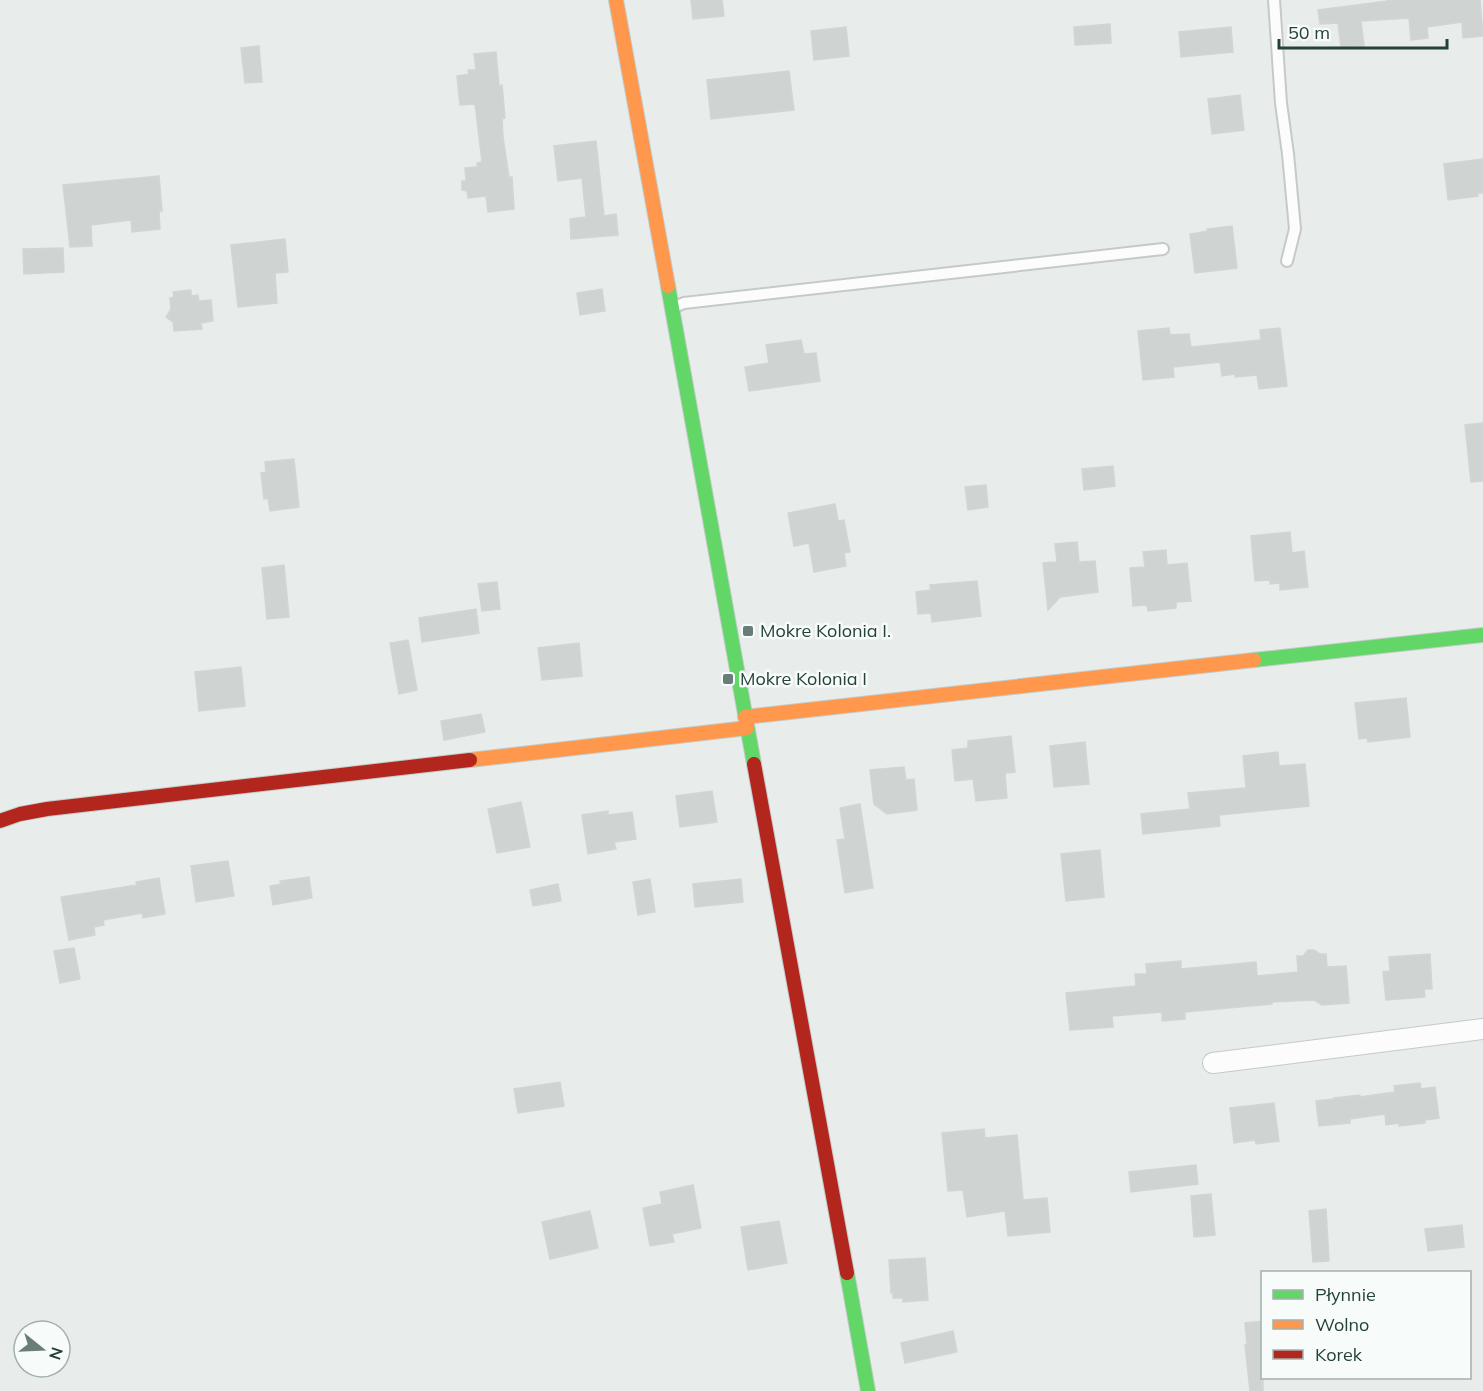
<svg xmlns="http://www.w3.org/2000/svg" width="1483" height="1391" viewBox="0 0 1483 1391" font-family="Mulish,sans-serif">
  <rect width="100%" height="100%" fill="#e8edeb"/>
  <g fill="#cfd4d2" stroke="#d1d6d4" stroke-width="1.5">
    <path d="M691,0h31l2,16 -31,3z"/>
    <path d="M1387,0h93l3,36 -20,2 -1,-16 -35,5 1,11 -17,2 -2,-22 -48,3 3,25 -23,2 -3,-25 -18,1 -2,-14 70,-9z"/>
    <path d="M1110,24l1,19 -36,2 -1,-18z"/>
    <path d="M846,27l3,29 -35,4 -3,-29z"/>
    <path d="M1231,27l2,25 -52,5 -2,-25z"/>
    <path d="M259,46l3,36 -17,1 -4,-35z"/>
    <path d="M496,52l3,34 3,-1 3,33 -3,1 1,18 6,40h3l2,32 -26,3 -2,-16 -18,2 -1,-7 -5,-1v-9h4l-1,-13 12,-1v-4l5,-1 -7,-58 -15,1 -3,-29 12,-2 -1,-4h8l-2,-16z"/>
    <path d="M789,71l5,39 -83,9 -4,-39z"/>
    <path d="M1240,95l4,35 -32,4 -4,-35z"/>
    <path d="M596,141l8,75 12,-2 2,21 -47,4 -1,-20 16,-2 -4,-39 -24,3 -4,-35z"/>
    <path d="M1483,159v34h-5v3l-30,4 -4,-36z"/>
    <path d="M159,176l3,35h-3l1,18 -28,3 -1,-12 -40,5 1,21 -22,1 -7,-62z"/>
    <path d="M1232,226l5,42 -42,5 -5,-39 18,-3 -1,-2z"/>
    <path d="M285,239l3,33 -13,1 2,30 -39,4 -7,-62z"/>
    <path d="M63,248l1,24 -40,2 -1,-25z"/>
    <path d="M602,289l3,22 -25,4 -3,-22z"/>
    <path d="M191,290v6l7,-1 1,6 12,-1 2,21 -12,2 1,6 -28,2 -1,-9 -7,-5 5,-8 -1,-11 4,-1 -1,-5z"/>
    <path d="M1169,328l1,7 19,-1 2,13 70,-7 -1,-10 20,-2 7,58 -28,3 -2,-14 -22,2v-3l-13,2 -2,-14 -47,5 1,10 -31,3 -5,-49z"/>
    <path d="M801,340l3,14 12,-1 4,28 -71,10 -4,-24 24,-4 -3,-18z"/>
    <path d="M1483,423v58l-12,1 -6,-57z"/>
    <path d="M294,459l5,48 -29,4 -2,-13 -4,1 -3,-26 5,-1 -1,-10z"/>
    <path d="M1113,466l2,20 -31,4 -2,-21z"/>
    <path d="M986,485l2,22 -20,3 -3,-23z"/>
    <path d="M835,504l3,17 6,-1 6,32 -6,1 2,13 -32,6 -5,-29 -15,3 -6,-33z"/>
    <path d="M1290,532l2,21 12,-2 4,36 -28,3v-7l-10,1v-4l-15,1 -4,-45z"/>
    <path d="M1077,542l2,20 16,-1 3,31 -38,5 -12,13 -5,-47 14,-1 -2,-18z"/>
    <path d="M1166,550l1,15 20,-2 4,38 -15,1v6l-28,3 -1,-6 -14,1 -3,-38 15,-1 -2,-15z"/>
    <path d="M284,565l5,52 -22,2 -5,-51z"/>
    <path d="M977,581l4,35 -49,6 -1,-9 -13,1 -2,-22 15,-2 -1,-5z"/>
    <path d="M497,582l3,27 -18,2 -4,-27z"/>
    <path d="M476,609l3,24 -57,9 -3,-24z"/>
    <path d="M408,640l9,50 -18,4 -9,-51z"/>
    <path d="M579,643l3,33 -40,4 -4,-32z"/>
    <path d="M241,667l4,39 -46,5 -4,-39z"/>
    <path d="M1406,698l4,39 -42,5 -1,-4 -8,1 -4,-36z"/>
    <path d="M481,714l4,18 -41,8 -3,-19z"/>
    <path d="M1011,736l4,36 -10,1 2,25 -31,3 -3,-22 -18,2 -3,-31 16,-2v-7z"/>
    <path d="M1085,742l4,42 -35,3 -4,-41z"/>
    <path d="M1278,752l1,14 26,-2 4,42 -90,9 1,11 -77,8 -2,-20 49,-5 -2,-16 58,-5 -3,-32z"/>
    <path d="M904,767l2,13 8,-1 3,31 -30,4 -13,-10 -4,-34z"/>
    <path d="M712,791l5,31 -37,5 -4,-31z"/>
    <path d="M521,802l9,45 -33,6 -9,-44z"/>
    <path d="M860,804l13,84 -28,5 -8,-53 8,-1 -5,-31z"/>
    <path d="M608,811v4l24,-3 4,27 -22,3 2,7 -28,5 -6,-39z"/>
    <path d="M1100,850l4,47 -38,4 -5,-47z"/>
    <path d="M228,861l6,35 -38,6 -5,-36z"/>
    <path d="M309,877l3,21 -39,7 -3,-19 11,-2 -1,-3z"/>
    <path d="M159,878l6,36 -22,4 -1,-5 -39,7 1,5 -10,2 1,8 -26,5 -8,-43 76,-12 -1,-3z"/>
    <path d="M650,879l5,33 -17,3 -5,-33z"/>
    <path d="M741,879l2,23 -48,5 -2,-23z"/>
    <path d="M558,884l3,17 -28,5 -3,-16z"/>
    <path d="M74,948l6,31 -20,4 -6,-32z"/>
    <path d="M1308,950h6l6,4h6l1,13 19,-1 3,37 -27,2 -8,-5 -42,2v2l-87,8v7l-23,2v-9l-50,4 1,11 -43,3 -4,-37 70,-7 -1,-12h12l-1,-10 35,-3v8l75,-7 1,14 41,-4 -1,-16h6z"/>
    <path d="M1430,954l2,35h-8l1,8 -39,3 -3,-28 7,-1 -1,-14z"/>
    <path d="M560,1082l4,24 -46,7 -4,-24z"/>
    <path d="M1420,1083l1,6 14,-2 4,31 -14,2v3l-26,3v-3l-13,2 -1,-11 -35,5v4l-31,3 -3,-25 18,-2v-1l26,-3v2l35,-5 -1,-6z"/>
    <path d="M1274,1103l5,38 -23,3 -1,-4 -21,3 -4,-35z"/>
    <path d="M984,1129l1,9 32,-3 6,65 24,-2 3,34 -42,4 -3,-25 -38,6 -4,-27 -15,1 -6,-58z"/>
    <path d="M1196,1165l2,19 -67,8 -2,-20z"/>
    <path d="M693,1185l8,43 -29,6 2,8 -24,4 -7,-38 19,-4 -2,-12z"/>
    <path d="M1211,1194l4,41 -21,2 -3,-41z"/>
    <path d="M1326,1209l3,52 -16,1 -4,-51z"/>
    <path d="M590,1211l8,37 -48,11 -8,-37z"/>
    <path d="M779,1221l8,42 -39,7 -7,-43z"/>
    <path d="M1462,1225l2,22 -36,4 -3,-22z"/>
    <path d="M925,1258l3,42 -25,2v-4h-10v-6l-2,1 -2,-33z"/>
    <path d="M1263,1321v70h-13l-5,-46 2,-1 -2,-21z"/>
    <path d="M953,1331l4,21 -52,11 -4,-20z"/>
  </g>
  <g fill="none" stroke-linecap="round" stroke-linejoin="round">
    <g stroke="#c5cac8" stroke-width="14">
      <g id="lane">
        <path d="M1274,0l7,103 7,51 7,75 -8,32"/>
        <path d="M672,308l12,-5 479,-54"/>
      </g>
    </g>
    <g stroke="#c5cac8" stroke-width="22">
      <path id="street" d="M1213,1063l270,-34"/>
    </g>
    <g stroke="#c3cbc8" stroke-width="16">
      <g id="fast">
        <path d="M668,286l86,478"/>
        <path d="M1254,660l229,-25"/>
        <path d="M847,1273l21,118"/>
      </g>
    </g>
    <g stroke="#c3cbc8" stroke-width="16">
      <g id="slow">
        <path d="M616,0l52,286"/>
        <path d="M745,717l509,-57"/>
        <path d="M470,760l277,-32"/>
      </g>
    </g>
    <g stroke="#c3cbc8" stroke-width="16">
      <g id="jam">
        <path d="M754,764l93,509"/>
        <path d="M0,821l20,-7 27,-5 423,-49"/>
      </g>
    </g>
    <use href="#lane" stroke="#fcfcfc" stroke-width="10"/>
    <use href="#street" stroke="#fcfcfc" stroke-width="20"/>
    <use href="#fast" stroke="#63d668" stroke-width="14"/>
    <use href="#slow" stroke="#ff974d" stroke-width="14"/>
    <use href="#jam" stroke="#b3261e" stroke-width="14"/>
  </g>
  <g fill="#697e78" stroke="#f7fbf9" stroke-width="2">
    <rect x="742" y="625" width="12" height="12" rx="3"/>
    <rect x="722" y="673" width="12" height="12" rx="3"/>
  </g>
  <g text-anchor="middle" stroke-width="5" stroke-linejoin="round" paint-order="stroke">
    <g font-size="18" fill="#24423a" stroke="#f7fbf9" text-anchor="start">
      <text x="760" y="637">Mokre Kolonia I.</text>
      <text x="740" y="685">Mokre Kolonia I</text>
    </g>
  </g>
  <rect x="1261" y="1271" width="210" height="108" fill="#f7fbf9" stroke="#a3b1ad" stroke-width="1.5"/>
  <rect x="1273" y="1290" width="30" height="9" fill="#63d668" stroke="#a3b1ad" stroke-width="1.5"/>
  <text x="1315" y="1301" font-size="18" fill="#24423a">Płynnie</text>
  <rect x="1273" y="1320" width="30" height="9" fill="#ff974d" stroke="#a3b1ad" stroke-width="1.5"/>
  <text x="1315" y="1331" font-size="18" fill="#24423a">Wolno</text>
  <rect x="1273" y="1350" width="30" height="9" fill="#b3261e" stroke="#a3b1ad" stroke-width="1.5"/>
  <text x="1315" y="1361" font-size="18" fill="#24423a">Korek</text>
  <g transform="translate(42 1349) rotate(108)"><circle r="28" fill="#f7fbf9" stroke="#a3b1ad" stroke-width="1.5"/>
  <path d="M0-4.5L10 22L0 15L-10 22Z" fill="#697e78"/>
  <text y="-9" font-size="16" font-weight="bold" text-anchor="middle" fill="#24423a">N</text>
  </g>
  <path d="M1279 39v9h168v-9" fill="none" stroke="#24423a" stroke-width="3"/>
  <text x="1288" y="39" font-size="18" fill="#24423a" stroke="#f7fbf9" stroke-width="4.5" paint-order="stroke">50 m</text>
</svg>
